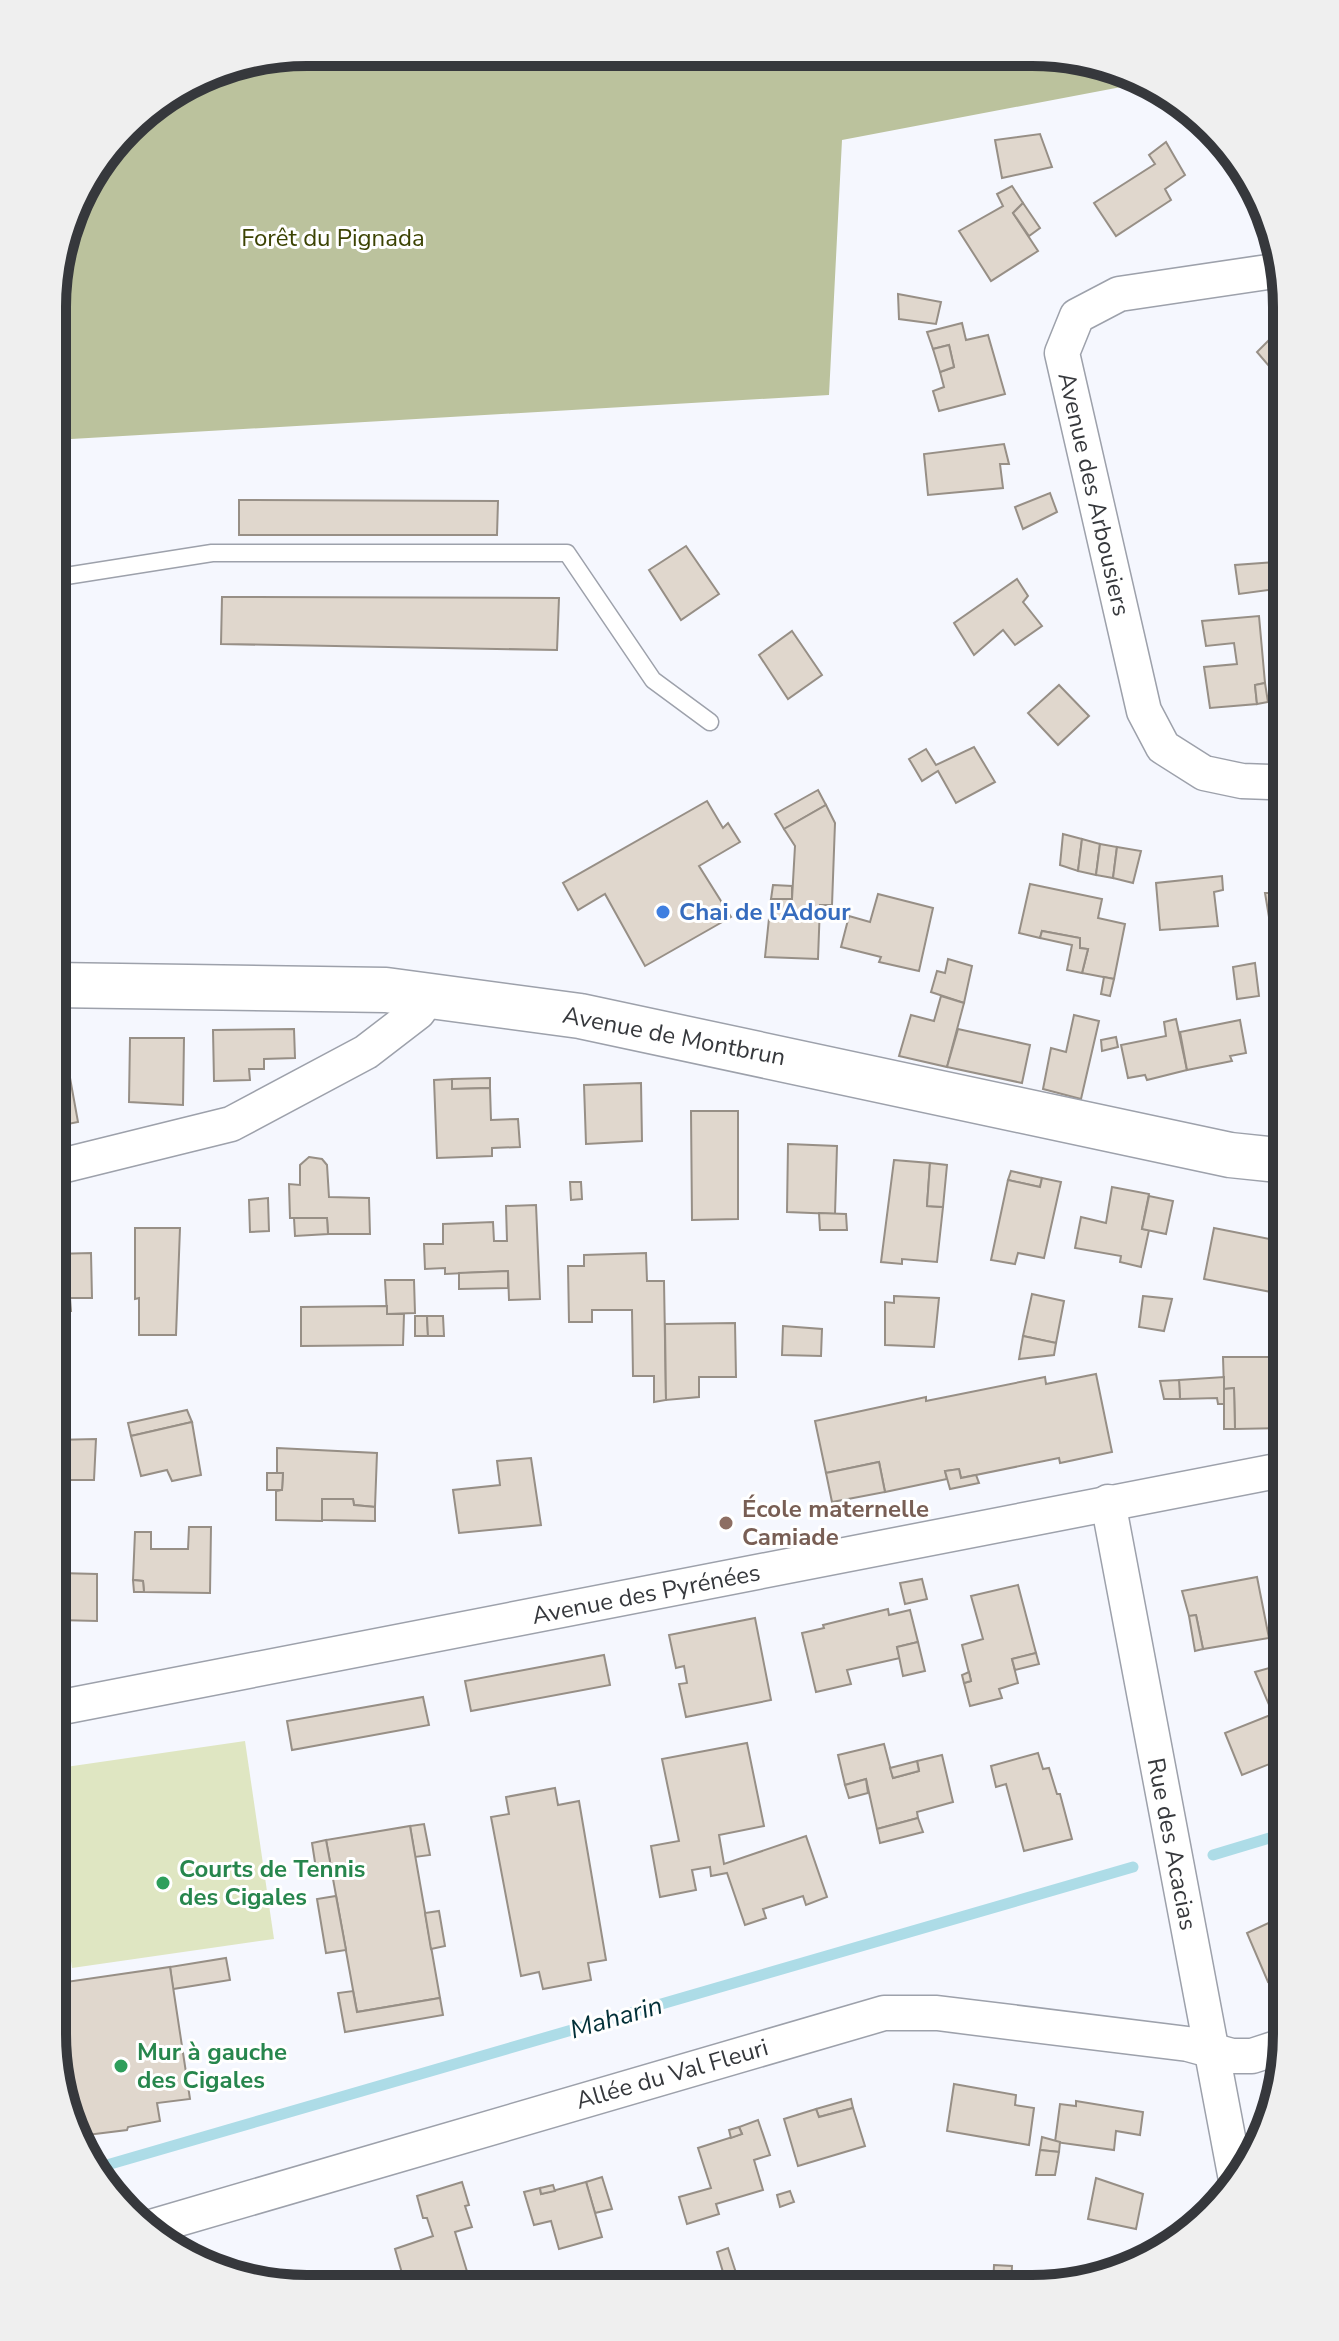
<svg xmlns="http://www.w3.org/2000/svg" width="1339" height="2341" viewBox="0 0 1339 2341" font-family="'Nunito Sans',sans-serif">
  <rect width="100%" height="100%" fill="#f5f7fe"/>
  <path fill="#dfe6c2" d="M245,1741l29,198 -202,29 -20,-141v-58z"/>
  <path fill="#bbc29d" d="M307,52l774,5 56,27 -295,56 -13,255 -775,45v-165l25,-81 60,-78 71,-45z"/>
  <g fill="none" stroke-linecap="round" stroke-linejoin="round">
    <g stroke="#addce7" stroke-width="11">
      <path d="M1213,1855l73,-22"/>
      <path d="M100,2167l1033,-300"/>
    </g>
  </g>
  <g fill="#e0d7cd" stroke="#978f86" stroke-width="2">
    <path d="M1040,134l12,33 -50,11 -7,-38z"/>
    <path d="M1166,142l19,33 -20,14 6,11 -55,36 -22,-33 61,-39 -6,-9z"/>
    <path d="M1012,186l11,17 -10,10 25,38 -47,30 -32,-50 44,-25 -6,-12z"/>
    <path d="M1023,203l17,25 -11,8 -16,-23z"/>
    <path d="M898,294l43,8 -5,22 -37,-5z"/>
    <path d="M962,323l4,17 22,-5 17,59 -66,17 -6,-20 11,-4 -4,-15 14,-5 -5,-22 -16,4 -6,-17z"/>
    <path d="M1271,338l8,10 8,-6v45l-30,-35z"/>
    <path d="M949,345l5,22 -14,5 -7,-23z"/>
    <path d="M1004,444l5,20h-9l3,24 -75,7 -4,-41z"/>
    <path d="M1050,493l7,19 -34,17 -8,-22z"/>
    <path d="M239,500l259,1 -1,34h-258z"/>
    <path d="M686,546l33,48 -38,26 -32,-50z"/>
    <path d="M1275,562l1,27 -37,5 -4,-29z"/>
    <path d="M1017,579l11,17 -5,6 19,24 -27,19 -12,-15 -29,25 -20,-32z"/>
    <path d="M222,597l337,1 -2,52 -336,-6z"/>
    <path d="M1259,616l6,67 -10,2 2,19 -47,4 -6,-41 33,-3 -3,-21 -28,3 -4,-25z"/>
    <path d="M792,631l30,44 -34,24 -29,-44z"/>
    <path d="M54,672h10l-5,232 -6,-1z"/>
    <path d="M1265,683l3,19 -11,2 -2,-19z"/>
    <path d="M1059,685l30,31 -31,29 -30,-32z"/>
    <path d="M974,747l21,35 -39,21 -18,-32 -16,10 -13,-22 17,-10 10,16z"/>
    <path d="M818,790l8,15 -42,24 -9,-15z"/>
    <path d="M707,801l16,27 5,-5 12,19 -41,24 32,51 -86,49 -40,-72 -27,16 -15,-27z"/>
    <path d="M826,805l9,18 -3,82h-12l-2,54 -53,-2 6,-58h21l3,-53 -11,-17z"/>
    <path d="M1063,834l19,5 -4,32 -18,-6z"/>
    <path d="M1082,839l18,5 -4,31 -18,-4z"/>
    <path d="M1100,844l17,3 -4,31 -17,-3z"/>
    <path d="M1117,847l24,4 -8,32 -20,-5z"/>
    <path d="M1287,872v54l-16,3 -6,-36h8l-3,-17z"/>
    <path d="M1222,876l1,14 -9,2 4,34 -58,4 -4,-47z"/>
    <path d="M1030,884l72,15 -4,19 27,6 -11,55 -32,-6 6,-24 -8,-1v-10l-38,-7 -2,7 -21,-5z"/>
    <path d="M773,885l19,1v13h-21z"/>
    <path d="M878,894l55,14 -14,63 -40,-9 2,-5 -40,-10 8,-31 21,6z"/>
    <path d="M1042,931l38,7v10l8,1 -6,24 -15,-3 5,-25 -32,-7z"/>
    <path d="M948,959l24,7 -8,37 -33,-11 6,-21 8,2z"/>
    <path d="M1255,963l4,33 -22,3 -4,-32z"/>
    <path d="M1104,977l10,2 -4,17 -9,-2z"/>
    <path d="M941,996l23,7 -17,64 -48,-11 12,-41 23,6z"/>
    <path d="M1074,1015l25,6 -18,78 -38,-10 8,-41 15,4z"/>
    <path d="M1176,1019l11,51 -40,10 -2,-5 -17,3 -7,-33 45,-9 -2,-14z"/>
    <path d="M1240,1020l6,33 -16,3 2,5 -45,9 -7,-38z"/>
    <path d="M294,1029l1,29 -31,1v10h-15l1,11 -36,1 -1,-51z"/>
    <path d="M958,1029l72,16 -8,38 -75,-16z"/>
    <path d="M1116,1037l2,10 -16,4 -1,-11z"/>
    <path d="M130,1038h54l-1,67 -54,-3z"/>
    <path d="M70,1078l8,44 -25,5v-45z"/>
    <path d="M490,1078v10l-38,1v-10z"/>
    <path d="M452,1079v10l38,-1 1,32 27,-1 2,28 -28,1v8l-55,2 -3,-78z"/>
    <path d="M641,1083l1,58 -56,3 -2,-59z"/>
    <path d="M691,1111h47v108l-46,1z"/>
    <path d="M788,1144l49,2 -2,68 -48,-2z"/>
    <path d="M309,1157l13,2 5,6 2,32 40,1 1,36h-42l-1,-16h-37l-1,-34 11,1v-20z"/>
    <path d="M894,1160l36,3 -3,43 16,1 -6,55 -35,-3v5l-21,-2z"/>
    <path d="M930,1163l17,2 -4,42 -16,-1z"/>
    <path d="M1011,1171l31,7 -2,9 -32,-7z"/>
    <path d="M1042,1178l19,4 -17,76 -26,-5 -3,11 -24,-4 17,-80 32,7z"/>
    <path d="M570,1182h11l1,17 -11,1z"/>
    <path d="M1112,1187l37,7 -7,35 7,1 -8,37 -21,-5 1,-6 -46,-8 6,-31 25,6z"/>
    <path d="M1149,1196l24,5 -7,33 -24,-5z"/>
    <path d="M268,1198l1,33 -19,1 -1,-32z"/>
    <path d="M536,1205l4,94 -31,1 -1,-29 -63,3v-6l-20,1 -1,-25h19v-20l50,-2 1,19h13l-1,-35z"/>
    <path d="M819,1213l27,1 1,16h-27z"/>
    <path d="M294,1218h33l1,16 -33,2z"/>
    <path d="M135,1228h45l-4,107h-37v-37l-4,1z"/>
    <path d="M1214,1228l65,13 -8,51 -67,-13z"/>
    <path d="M91,1253l1,45h-39v-44z"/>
    <path d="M646,1253l1,28h17l2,119 -12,2v-26h-21l-1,-66h-40v12h-23l-1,-56h16v-11z"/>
    <path d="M508,1271v17l-49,1v-16z"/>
    <path d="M385,1280h29l1,33 -28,1z"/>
    <path d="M1032,1294l32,7 -8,42 -33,-7z"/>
    <path d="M894,1296l45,2 -5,49 -49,-2v-43l9,1z"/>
    <path d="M1143,1296l29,3 -8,32 -25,-4z"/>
    <path d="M53,1298h17l1,13h-18z"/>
    <path d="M387,1306v8h17l-1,31 -102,1v-39z"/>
    <path d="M415,1316h12l1,20h-13z"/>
    <path d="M427,1316h16l1,20h-16z"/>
    <path d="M735,1323l1,54h-37v20l-33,3 -1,-76z"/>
    <path d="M783,1326l39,3 -1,27 -39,-1z"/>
    <path d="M1023,1336l33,7 -2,12 -35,4z"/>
    <path d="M1223,1357h55v25h-7v16l7,1v29l-43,1 -1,-41 -10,1z"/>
    <path d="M1096,1374l16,78 -52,11 -1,-5 -98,20 -2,-9 -14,2 2,8 -62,13 -6,-30 -53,11 -11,-52 111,-24v4l119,-24 1,7z"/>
    <path d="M1224,1377v27h-6l-1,-6 -37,1 -1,-19z"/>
    <path d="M1179,1380l1,19h-16l-4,-18z"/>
    <path d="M1271,1382h7v17l-7,-1z"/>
    <path d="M1234,1388l1,41h-11v-40z"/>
    <path d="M187,1410l5,12 -61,14 -3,-13z"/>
    <path d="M192,1422l9,53 -29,6 -5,-11 -26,6 -10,-40z"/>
    <path d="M96,1439l-2,41h-28l-1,25 -12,-1v-64z"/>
    <path d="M277,1448l100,5 -2,54 -21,-2 -1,-6h-31v22l-46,-1v-29l6,-1 1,-17h-6z"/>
    <path d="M531,1458l10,67 -82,8 -6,-43 47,-5 -3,-24z"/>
    <path d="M879,1462l6,30 -53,10 -6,-29z"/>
    <path d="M959,1469l2,9 15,-3 3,8 -29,6 -5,-18z"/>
    <path d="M267,1473h16l-1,17h-15z"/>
    <path d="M322,1499h31l1,6 21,2v14l-53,-1z"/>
    <path d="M189,1527h22l-1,66 -66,-1 -1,-11 -10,-1 2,-48h16v17h37z"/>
    <path d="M53,1567h6v6l38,1v47l-39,-1v-8h-5z"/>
    <path d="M1257,1577l12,61 -66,11 -7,-34 -7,1 -7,-25z"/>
    <path d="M922,1579l5,20 -22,5 -5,-21z"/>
    <path d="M133,1580l10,1 1,11h-10z"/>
    <path d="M1018,1585l18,68 -24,6 6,24 -19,6 3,9 -32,8 -6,-23 7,-2 -9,-36 21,-6 -12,-43z"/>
    <path d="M888,1609l1,6 21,-5 8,32 -21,5 3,11 -53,12 4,14 -35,8 -14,-59 22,-5 -1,-3z"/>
    <path d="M1196,1615l7,34 -8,2 -6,-35z"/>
    <path d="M755,1618l16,82 -85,17 -7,-33 8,-1 -3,-17 -8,2 -7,-33z"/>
    <path d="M918,1642l7,29 -22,5 -6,-29z"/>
    <path d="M1036,1653l3,11 -24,6 -3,-11z"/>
    <path d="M604,1655l6,30 -139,26 -6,-30z"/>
    <path d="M1287,1663v94l-45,18 -17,-42 48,-19 -18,-42z"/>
    <path d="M969,1672l2,9 -7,2 -2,-8z"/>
    <path d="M423,1697l6,28 -137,25 -5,-29z"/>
    <path d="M747,1743l17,83 -45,9 5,29 82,-28 21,61 -21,8 -3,-9 -40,13 3,9 -21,7 -18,-52 -16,3 -1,-9 -18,3 4,20 -36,7 -9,-51 28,-5 -17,-82z"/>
    <path d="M884,1744l9,34 26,-7 -2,-10 25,-6 11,47 -36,10 1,6 -41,11 -11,-50 -21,6 -7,-30z"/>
    <path d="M1038,1753l5,16 6,-1 8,26h3l12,45 -48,12 -18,-67 -10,3 -5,-21z"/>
    <path d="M917,1761l2,10 -26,7 -3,-10z"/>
    <path d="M866,1779l2,14 -19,5 -4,-13z"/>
    <path d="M555,1788l3,17 21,-4 27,159 -18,3 3,17 -48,9 -4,-17 -18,4 -30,-159 18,-3 -3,-17z"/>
    <path d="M918,1818l5,14 -43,11 -3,-14z"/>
    <path d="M424,1824l6,31 -15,2 -5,-31z"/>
    <path d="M410,1826l30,172 -83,14 -31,-172z"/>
    <path d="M326,1840l6,32 -15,3 -5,-32z"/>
    <path d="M336,1896l10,54 -20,3 -9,-54z"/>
    <path d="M439,1911l6,35 -14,3 -6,-36z"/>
    <path d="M1286,1915v59l-18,8 -21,-49z"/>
    <path d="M226,1958l4,22 -57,9 -3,-22z"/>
    <path d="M170,1967l20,132 -33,4 3,18 -32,6 -1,3 -48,6 -13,-20 -14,-82v-50z"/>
    <path d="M353,1991l4,21 83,-14 3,17 -98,17 -7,-39z"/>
    <path d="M954,2084l62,11 -1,10 19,3 -5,37 -82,-14z"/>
    <path d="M851,2099l2,9 -34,9 -3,-8z"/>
    <path d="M1076,2101l67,11 -3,23 -24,-4 -2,19 -59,-8 5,-38 16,2z"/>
    <path d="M853,2108l12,38 -67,20 -14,-47 32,-10 3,8z"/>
    <path d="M758,2120l12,35 -16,5 9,30 -47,14 3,10 -32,10 -8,-27 32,-9 -13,-40 44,-14 -3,-7z"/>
    <path d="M739,2127l3,7 -11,4 -2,-8z"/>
    <path d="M1042,2137l18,5 -1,10 -19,-2z"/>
    <path d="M1040,2150l19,2 -4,23h-19z"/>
    <path d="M602,2177l10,32 -17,4 -9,-31z"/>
    <path d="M1096,2178l47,16 -7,35 -48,-10z"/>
    <path d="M462,2182l7,23 -4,1 7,21 -17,5 14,46 -33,9h-30l-11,-38 38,-13 -6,-18h-4l-6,-22z"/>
    <path d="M586,2182l16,55 -43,12 -8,-28 -17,4 -10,-33 16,-4 1,6z"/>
    <path d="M553,2185l2,6 -14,3 -1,-6z"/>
    <path d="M790,2191l4,11 -14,5 -3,-12z"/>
    <path d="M728,2248l10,31 -12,3 -9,-30z"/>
    <path d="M994,2265l18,1 -1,23h-18z"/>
  </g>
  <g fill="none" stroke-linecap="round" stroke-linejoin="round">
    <g stroke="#9da1ab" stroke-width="19">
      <path id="lane" d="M54,580l12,-4 146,-23h355l86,127 57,42"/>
    </g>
    <g stroke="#9da1ab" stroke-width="37">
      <g id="street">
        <path d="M1281,270l-162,24 -42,22 -15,37 82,358 19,36 41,26 38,8 28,1 17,-3"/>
        <path d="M53,1168l178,-44 135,-72 52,-40 12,-17"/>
        <path d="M1108,1502l129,683"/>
        <path d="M52,1709l1235,-240"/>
        <path d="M144,2229l740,-216h53l251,31 44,12h20l34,-11"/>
      </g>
    </g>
    <g stroke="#9da1ab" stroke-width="47">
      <path id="secondary" d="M53,985l333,5 194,26 650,139 57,6"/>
    </g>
    <use href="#lane" stroke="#fff" stroke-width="16"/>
    <use href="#street" stroke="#fff" stroke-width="34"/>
    <use href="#secondary" stroke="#fff" stroke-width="44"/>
  </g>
  <circle fill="#3f7fe0" stroke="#fff" stroke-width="3" cx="663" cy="912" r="8"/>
  <circle fill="#8d6e63" stroke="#fff" stroke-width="3" cx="726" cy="1523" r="8"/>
  <g fill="#2e9e5b" stroke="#fff" stroke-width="3">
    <circle cx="163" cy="1883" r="8"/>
    <circle cx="121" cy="2066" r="8"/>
  </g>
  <g text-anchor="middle" stroke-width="6" stroke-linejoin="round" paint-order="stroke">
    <g font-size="24" fill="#3c4303" stroke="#fff">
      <text x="333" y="246">Forêt du Pignada</text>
    </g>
    <g font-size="24" fill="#36383c" stroke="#fff">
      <text transform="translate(1094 494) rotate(77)" y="8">Avenue des Arbousiers</text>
      <text transform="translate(674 1036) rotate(11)" y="8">Avenue de Montbrun</text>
      <text transform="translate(646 1594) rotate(-11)" y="8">Avenue des Pyrénées</text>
      <text transform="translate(1172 1844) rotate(79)" y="8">Rue des Acacias</text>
      <text transform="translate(672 2074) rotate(-16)" y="8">Allée du Val Fleuri</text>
    </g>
    <g font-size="24" font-weight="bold" fill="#366cbe" stroke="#fff" text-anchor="start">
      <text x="679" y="920">Chai de l'Adour</text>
    </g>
    <g font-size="24" font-weight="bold" fill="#785e54" stroke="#fff" text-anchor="start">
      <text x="742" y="1517">École maternelle<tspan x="742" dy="28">Camiade</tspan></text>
    </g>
    <g font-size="24" font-weight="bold" fill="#27864d" stroke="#fff" text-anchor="start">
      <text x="179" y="1877">Courts de Tennis<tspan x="179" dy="28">des Cigales</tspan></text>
      <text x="137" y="2060">Mur à gauche<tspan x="137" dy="28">des Cigales</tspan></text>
    </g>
    <g font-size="26" font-style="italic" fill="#023038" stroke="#fff">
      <text transform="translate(616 2017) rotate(-16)" y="9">Maharin</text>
    </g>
  </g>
  <path d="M0 0H1339V2341H0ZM307 66H1032A241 241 0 0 1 1273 307V2034A241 241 0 0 1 1032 2275H307A241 241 0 0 1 66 2034V307A241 241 0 0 1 307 66Z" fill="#efefef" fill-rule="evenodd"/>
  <path fill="none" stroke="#36383c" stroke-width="10" d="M307 66H1032A241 241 0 0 1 1273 307V2034A241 241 0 0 1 1032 2275H307A241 241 0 0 1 66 2034V307A241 241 0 0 1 307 66Z"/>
</svg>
